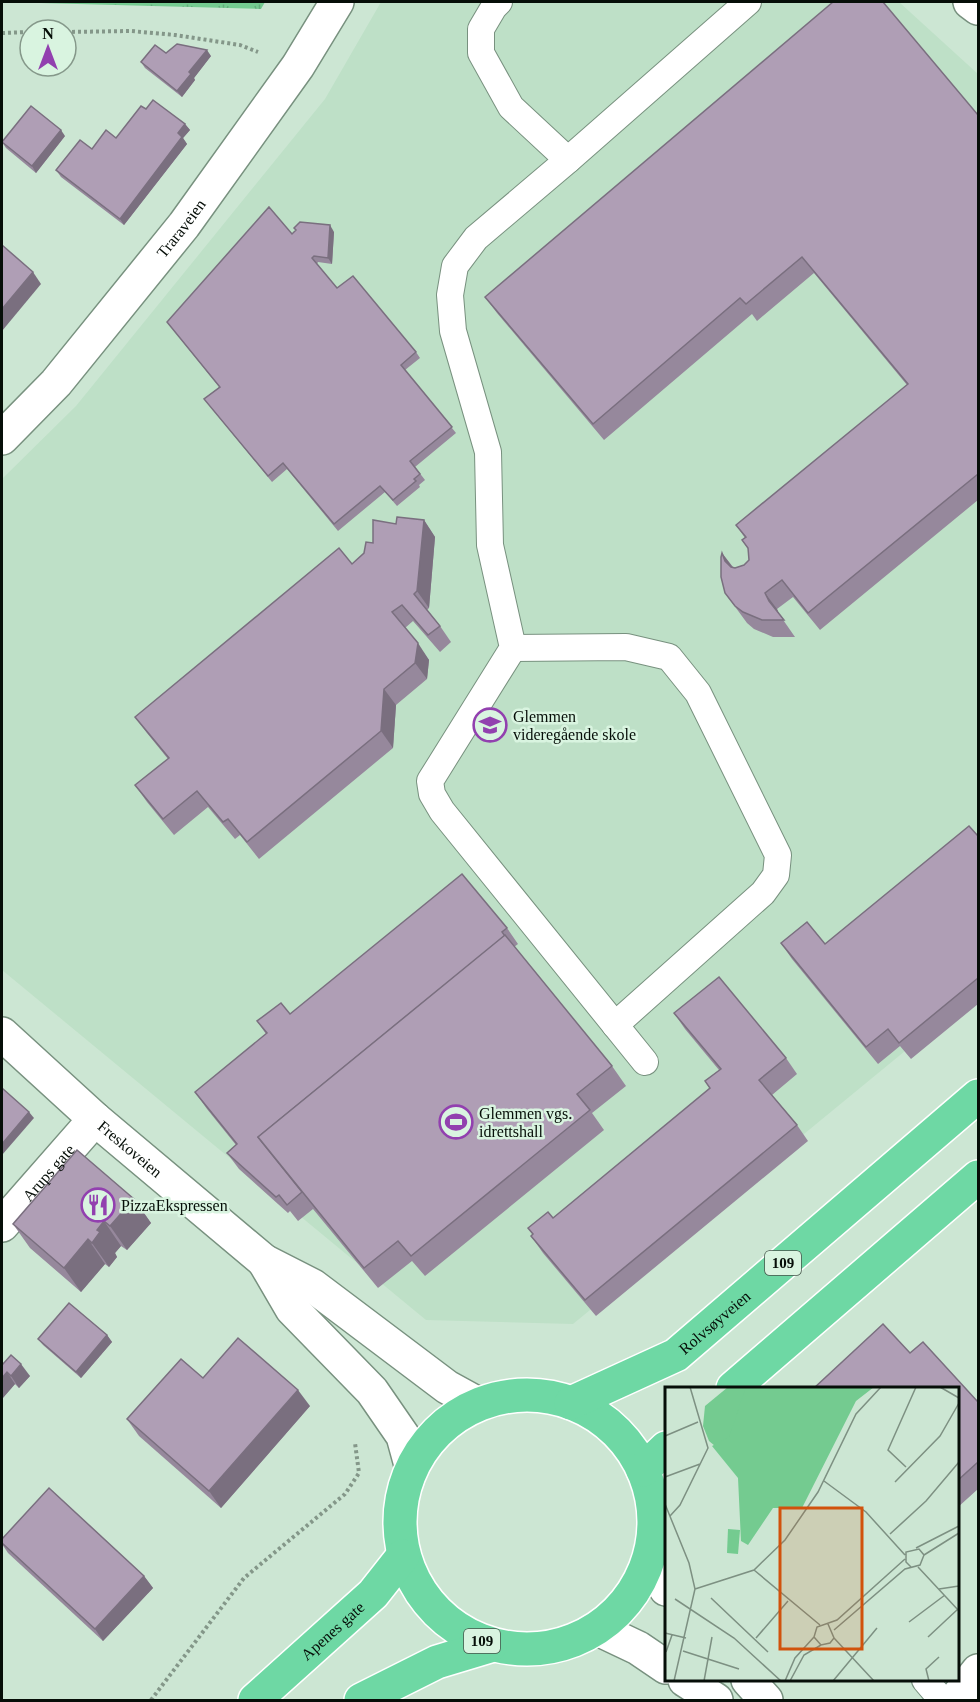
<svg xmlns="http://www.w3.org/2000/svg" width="980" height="1702" viewBox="0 0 980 1702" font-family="Georgia,serif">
  <defs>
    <pattern id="park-tufts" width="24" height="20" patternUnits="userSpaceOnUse" patternTransform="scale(1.5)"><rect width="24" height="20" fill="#74cb90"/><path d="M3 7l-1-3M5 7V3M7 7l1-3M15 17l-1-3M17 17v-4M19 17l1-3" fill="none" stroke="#63ad7b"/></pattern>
  </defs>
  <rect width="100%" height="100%" fill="#cce6d3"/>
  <path fill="#bee0c7" d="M381,2h518l79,72v917l-405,333 -147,-4 -424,-350v-491l74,-73 249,-307z"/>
  <path fill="url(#park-tufts)" d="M2,2h263l-4,7z"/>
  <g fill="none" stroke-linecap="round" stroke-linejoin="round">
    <g stroke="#78917f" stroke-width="28">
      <g id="lane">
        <path d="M499,2l-5,5 -13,22v24l30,54 57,53"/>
        <path d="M513,648l113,-1 43,10 29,36 80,162 -2,20 -13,18 -148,132"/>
        <path d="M645,1062l-203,-251 -10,-17 -2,-13 83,-133 -23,-103 -2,-93 -35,-121 -3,-36 5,-29 21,-28 92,-78 180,-158"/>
        <path d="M925,1680l17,20"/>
      </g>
    </g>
    <g stroke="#78917f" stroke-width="36">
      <g id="street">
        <path d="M970,2l8,6"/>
        <path id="s1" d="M2,438l54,-55 128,-158 114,-159 39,-64"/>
        <path id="s2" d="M2,1034l93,85 169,142 49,25 134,101 31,17"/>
        <path id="s3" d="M2,1225l93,-106"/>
        <path d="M264,1261l28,48 80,82 31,45 8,29"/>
        <path d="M649,1559l17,30"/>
        <path d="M598,1629l40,19 28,19"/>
        <path d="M685,1680l31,20"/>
        <path d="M748,1680l18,20"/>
        <path d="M955,1700l23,-29"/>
      </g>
    </g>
    <g stroke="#fff" stroke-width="36">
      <g id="primary">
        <path d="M733,1388l245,-211"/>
        <circle cx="527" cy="1522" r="127"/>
        <path id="s4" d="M571,1403l105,-48 302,-259"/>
        <path d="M643,1470l23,-22"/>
        <path id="s5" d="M255,1700l118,-106 30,-38"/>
        <path d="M361,1700l76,-38 53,-16"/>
      </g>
    </g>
    <g stroke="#849789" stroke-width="4" stroke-dasharray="3 3" stroke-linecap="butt">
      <path d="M66,32l65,-1 44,4 65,10 18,7"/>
      <path d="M2,33l28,-1"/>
      <path d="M151,1700l93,-122 101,-84 14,-21 -4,-30"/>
    </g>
    <use href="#lane" stroke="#fff" stroke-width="26"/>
    <use href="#street" stroke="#fff" stroke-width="33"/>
    <use href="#primary" stroke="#6ed8a4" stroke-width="33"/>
  </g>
  <g fill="#96889c">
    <path d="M166,53l45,3 -17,22 1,2 -13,17 -37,-29 -4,-6z"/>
    <path d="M146,109l39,15 5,6 -7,8 4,6 -63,81 -63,-48 -5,-7 36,-21 24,-11z"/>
    <path d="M978,115v385l-158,130 -27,-33 -16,12 2,5 16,23h-22l-19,-8 -7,-6 -22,-30 -3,-40 11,14 2,1 9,-3 5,-5 -1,-11 -6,-9 3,-2 -9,-13 171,-140 -93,-112 -57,48 -5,-7 -148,126 -107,-127 -12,-16z"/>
    <path d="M65,136l-29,37 -30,-25 -4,-6z"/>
    <path d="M334,232l-2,32 -14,-2 -1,2 20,24 79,64 4,6 -15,12 51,63 -41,34 10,13 -6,5 1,2 -23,19 -12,-14 -47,39 -51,-62 -15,13 -63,-77 -5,-6 15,-12 -52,-65 125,-88z"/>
    <path d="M424,520l11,17 -6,71 -2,2 13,16 11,16 -11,10 -27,-31 -8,7 24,32 -2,19 -31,26 -3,43 -134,111 -19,-24 -5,4 -27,-32 -34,28 -27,-33 -12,-17 33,-26 -21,-26 -12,-16 217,-153 12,-11 9,-10 23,-19z"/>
    <path d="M978,835v169l-67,55 -11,-13 -22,18 -86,-105 -11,-16 44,1z"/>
    <path d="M507,928l11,16 -4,3 98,119 14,20 -34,27 12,17 -179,146 -13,-15 -34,27 -65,-79 -15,12 -8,-10 -2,2 -49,-44 -12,-16 9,-8 -29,-36 -12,-17 71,-58 -9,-13 33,-7z"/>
    <path d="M674,1013l112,45 11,16 -25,21 25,30 11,16 -212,175 -53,-63 -12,-17 2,-2 -5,-6 25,-10 157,-129 -5,-8 14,-11 -34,-41z"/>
    <path d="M134,1199l17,24 -24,27 -6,-4 -6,7 2,4 -8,10 -4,-3 -24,28 -51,-44 -17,-24z"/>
    <path d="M107,1335l5,7 -31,36 -38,-33 -5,-6z"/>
    <path d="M910,1353l68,49v87l-21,19v-119z"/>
    <path d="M2,1362l28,14 -11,12 -4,-4 -13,15z"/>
    <path d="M310,1406l-89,102 -82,-72 -12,-17z"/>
    <path d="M2,1539l142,37 9,12 -50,53 -95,-88 -6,-9z"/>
  </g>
  <g fill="#7a6f7f">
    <path d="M207,50l4,6 -17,22 1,2 -13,17 -5,-6 12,-19z"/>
    <path d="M185,124l5,6 -7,8 4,6 -63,81 -4,-6 58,-86z"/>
    <path d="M61,130l4,6 -29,37 -4,-7z"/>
    <path d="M330,225l4,7 -2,32 -4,-6z"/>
    <path d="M33,272l8,12 -39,47v-22z"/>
    <path d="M424,520l11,17 -6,71 -12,-17z"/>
    <path d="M722,553l12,16 -9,-8z"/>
    <path d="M765,593l12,16 3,8 -11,-16z"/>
    <path d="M418,643l11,17 -2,19 -12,-16z"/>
    <path d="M384,689l12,16 -3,43 -12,-17z"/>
    <path d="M29,1112l5,6 -32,37v-11z"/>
    <path d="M134,1199l17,24 -24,27 -17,-24z"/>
    <path d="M104,1221l17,25 -6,7 2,4 -8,10 -17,-24 5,-13z"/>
    <path d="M88,1239l17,25 -24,28 -17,-24z"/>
    <path d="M107,1335l5,7 -31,36 -5,-6z"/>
    <path d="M21,1364l9,12 -11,12 -8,-12z"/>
    <path d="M7,1372l8,12 -13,15v-21z"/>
    <path d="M298,1390l12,16 -89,102 -12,-17z"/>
    <path d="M144,1576l9,12 -50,53 -8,-12z"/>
  </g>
  <g fill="#af9eb5" stroke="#7a6f7f" stroke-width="1.5">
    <path d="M833,2h50l95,113v359l-170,139 -26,-33 -17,13 4,8 15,19h-22l-19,-8 -8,-6 -10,-13 -4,-16v-20l1,-4 3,8 6,6 4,1 9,-3 5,-5 -1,-12 -6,-8 4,-3 -10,-12 172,-141 -106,-127 -56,47 -6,-6 -147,126 -108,-127z"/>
    <path d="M177,44l30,6 -18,22 2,2 -14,17 -36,-29 14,-17 11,8z"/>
    <path d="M153,100l32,24 -7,9 4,4 -62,82 -64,-49 24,-30 12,9 14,-19 10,8 25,-32 5,3z"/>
    <path d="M31,106l30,24 -29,36 -30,-24z"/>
    <path d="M269,207l23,27 4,-4 -2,-2 6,-6 30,3 -2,33 -14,-2 -2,2 25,30 16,-12 63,76 -15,13 51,62 -42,34 10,13 -6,5 2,2 -23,19 -13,-14 -46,38 -51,-61 -15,13 -64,-77 16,-12 -53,-65z"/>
    <path d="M2,245l31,27 -31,37z"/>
    <path d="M397,517l27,3 -7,71 -3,3 26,32 -12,9 -26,-30 -10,7 26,31 -3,20 -31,26 -3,42 -134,111 -19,-23 -5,3 -26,-31 -34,28 -28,-34 34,-27 -34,-41 204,-169 13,16 12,-11 2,-11 7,1v-23l23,4z"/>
    <path d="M969,826l9,10v-1v143l-79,65 -11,-14 -22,18 -85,-104 26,-21 18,22z"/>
    <path d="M462,874l45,54 -5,4 3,4 -247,201 44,55 -15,13 -8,-10 -3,2 -49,-44 10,-9 -42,-52 72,-59 -10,-12 24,-18 9,11z"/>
    <path d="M505,935l107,131 -35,28 13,16 -179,146 -13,-15 -34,27 -106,-131z"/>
    <path d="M719,977l67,81 -27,22 38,45 -212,175 -54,-64 2,-2 -5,-6 20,-16 5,6 157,-130 -5,-7 16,-12 -47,-56z"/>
    <path d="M2,1088l27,24 -27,32z"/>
    <path d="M77,1150l57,49 -24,27 -6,-5 -7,9 3,2 -8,11 -4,-4 -24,29 -51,-44z"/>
    <path d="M69,1303l38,32 -31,37 -38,-33z"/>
    <path d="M883,1324l27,29 13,-11 55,60v60l-21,19v-92h-144z"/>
    <path d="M238,1338l60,52 -89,101 -82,-72 54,-60 22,19z"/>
    <path d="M11,1355l10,9 -10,12 -4,-4 -5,6v-16l1,2z"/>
    <path d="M49,1488l95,88 -49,53 -93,-86v-4z"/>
  </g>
  <defs>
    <g id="school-ring" transform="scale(1.725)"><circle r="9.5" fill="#d9f4e0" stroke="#9240af" stroke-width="1.5"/><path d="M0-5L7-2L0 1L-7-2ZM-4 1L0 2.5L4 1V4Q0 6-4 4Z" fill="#9240af"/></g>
    <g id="stadium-ring" transform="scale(1.725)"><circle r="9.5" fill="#d9f4e0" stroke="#9240af" stroke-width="1.5"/><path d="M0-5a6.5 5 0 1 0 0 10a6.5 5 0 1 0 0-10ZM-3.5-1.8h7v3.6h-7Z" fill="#9240af"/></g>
    <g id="restaurant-ring" transform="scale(1.725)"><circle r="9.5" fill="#d9f4e0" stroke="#9240af" stroke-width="1.5"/><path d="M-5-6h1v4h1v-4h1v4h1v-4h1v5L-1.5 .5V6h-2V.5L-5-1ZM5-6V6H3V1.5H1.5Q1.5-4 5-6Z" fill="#9240af"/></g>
  </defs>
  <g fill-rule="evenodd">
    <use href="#school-ring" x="490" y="725"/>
    <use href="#stadium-ring" x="456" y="1122"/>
    <use href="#restaurant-ring" x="98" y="1205"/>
  </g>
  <g text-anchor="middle" stroke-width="5" stroke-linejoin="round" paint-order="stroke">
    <g fill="#d9f4e0" stroke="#455349" stroke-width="1.5">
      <rect x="765" y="1251" width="36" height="24" rx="4.5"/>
      <rect x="464" y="1629" width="36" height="24" rx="4.5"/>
    </g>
    <g font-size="15" font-weight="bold" fill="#060e08">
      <text x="783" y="1268">109</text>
      <text x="482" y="1646">109</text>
    </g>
    <g font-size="16" fill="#060e08" stroke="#d9f4e0">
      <text dy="6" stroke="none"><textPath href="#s1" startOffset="276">Traraveien</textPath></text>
      <text dy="6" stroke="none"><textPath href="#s2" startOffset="172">Freskoveien</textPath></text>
      <text dy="6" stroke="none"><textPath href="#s3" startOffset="70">Arups gate</textPath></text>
      <text dy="6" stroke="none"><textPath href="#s4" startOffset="166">Rolvsøyveien</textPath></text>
      <text dy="6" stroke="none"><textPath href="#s5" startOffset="104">Apenes gate</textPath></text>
    </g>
    <g font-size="16" fill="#060e08" stroke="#d9f4e0" text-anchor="start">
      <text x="513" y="722">Glemmen<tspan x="513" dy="18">videregående skole</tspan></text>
      <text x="479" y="1119">Glemmen vgs.<tspan x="479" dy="18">idrettshall</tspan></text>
      <text x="121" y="1211">PizzaEkspressen</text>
    </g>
  </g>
  <g transform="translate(665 1387)">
    <rect width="294" height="294" fill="#cce6d3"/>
    <path d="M63,142l12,1 -2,24 -11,-1z" fill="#74cb90"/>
    <path d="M63,0h36l-37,69 -18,-15 -6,-15 2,-20z" fill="#74cb90"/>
    <path d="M81,0h128l-18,14 -54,107h-29l-25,37 -7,-4 -3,-63 -26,-32 17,-9z" fill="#74cb90"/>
    <path fill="none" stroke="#7d9082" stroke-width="1.5" d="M275,0l19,11M0,49l33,-14M241,80l-18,-17 28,-63M0,90l35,-13M159,94l42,31 39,43M230,95l45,-46 19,-33M0,117l24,59 6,26 -21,92M5,129l10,-11 28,-57 -18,-61M225,147l36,-33 33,-39M251,161l43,-22M259,168l35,-22M253,180l41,44M89,183l66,55M30,202l59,-19 31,-30 33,-48 38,-78 25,-27M274,202l20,-3M46,211l57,54M10,212l59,39 47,43M244,235l36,-27M163,237l6,14 -4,5 -9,2 -7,-8 3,-10 20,-7 68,-61M169,243l71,-61 15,-4 4,-10 -5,-6 -13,3v10l5,5M0,246l21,5M263,250l30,-28M91,251l32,-37M169,251l40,43M18,264l56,18M1,265l6,-17M39,294l8,-44M120,294l10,-23 19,-21M125,294l14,-26 17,-10M168,294l44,-53M264,294l-3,-12 13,-12"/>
    <path fill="#d1520c" fill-opacity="0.15" stroke="#d1520c" stroke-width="3" d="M115,121h82v141h-82z"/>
    <rect width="294" height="294" fill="none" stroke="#060e08" stroke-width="3"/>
  </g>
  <rect width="980" height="1702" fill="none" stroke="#060e08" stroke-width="6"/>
  <g transform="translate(48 48)"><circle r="28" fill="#d9f4e0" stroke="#85988a" stroke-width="1.5"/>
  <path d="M0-4.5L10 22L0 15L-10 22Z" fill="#9240af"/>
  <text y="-9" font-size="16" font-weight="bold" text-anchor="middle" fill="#060e08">N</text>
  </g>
</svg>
